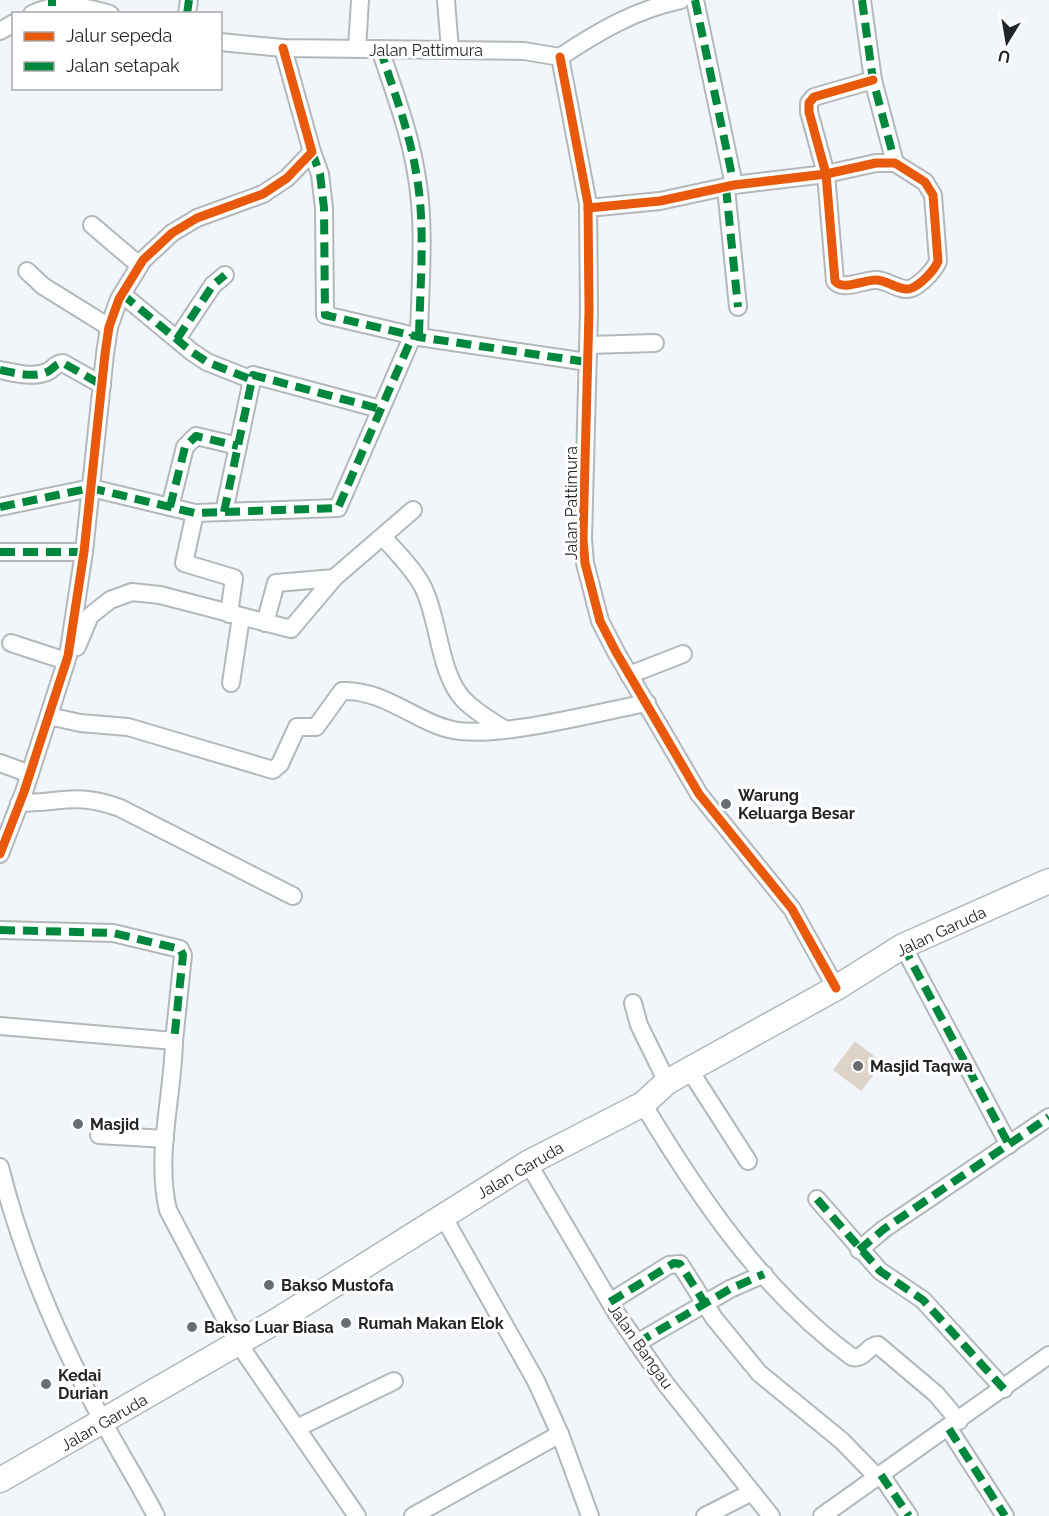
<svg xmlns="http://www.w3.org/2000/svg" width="1049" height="1516" viewBox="0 0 1049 1516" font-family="Raleway,sans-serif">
  <rect width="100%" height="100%" fill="#f2f6fa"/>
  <path fill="#ded3c8" d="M855,1041l28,22 -22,28 -28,-21z"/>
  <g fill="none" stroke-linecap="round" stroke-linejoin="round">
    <g stroke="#b4b8bb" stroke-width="20">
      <g id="minor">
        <path d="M446,0l4,50"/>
        <path d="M695,0l39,185"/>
        <path d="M862,0l11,80 22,83"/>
        <path d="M32,14c27,-13 51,-8 78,0"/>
        <path d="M187,14l2,-14"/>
        <path d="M0,31l14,-8"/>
        <path d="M220,42l63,6 241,3 36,6"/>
        <path d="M357,49l3,-49"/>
        <path d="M380,49c13,40 29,81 36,123 10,53 4,111 3,165"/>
        <path d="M560,57l28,147 1,107 -6,228 2,24 15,58 16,31 83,142 93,115 44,79"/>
        <path d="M560,57c39,-26 75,-47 121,-57"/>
        <path d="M312,152l8,22 4,34 1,107 94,22 168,25"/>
        <path d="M726,188l12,119"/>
        <path d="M588,208l72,-7 74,-16 92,-11 50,-11h19l30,19 8,13 5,66c-3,9 -17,23 -26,27 -11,5 -25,-9 -37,-8 -11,0 -33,11 -40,1l-9,-107 -17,-62v-9l5,-6 59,-17"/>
        <path d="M92,225l47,40"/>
        <path d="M27,271l16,15 66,41"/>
        <path d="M122,294l70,58 15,10 43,17"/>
        <path d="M177,339l36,-54 12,-10"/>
        <path d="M588,345l67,-2"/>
        <path d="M0,370c15,3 33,8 47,2 7,-3 8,-9 16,-9l39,22"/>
        <path d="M0,507l91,-19 104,25 143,-5 75,-173"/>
        <path d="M170,507l15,-60 11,-11 42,10"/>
        <path d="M224,512l29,-137 127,34"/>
        <path d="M195,513l-11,50 50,15 -5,36"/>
        <path d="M383,537c14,16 30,31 40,50 16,32 16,86 40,112 12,13 27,21 41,30"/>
        <path d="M0,552h84"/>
        <path d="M265,623l11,-40 58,-5 79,-68"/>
        <path d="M11,643l55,18"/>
        <path d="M77,647l13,-31 20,-16 22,-8 28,3 131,34 43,-51"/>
        <path d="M629,675l54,-21"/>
        <path d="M231,683l10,-66"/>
        <path d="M49,716l31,7 48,4 145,43 7,-6 17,-37h19l26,-36c42,-2 75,32 111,39 46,9 145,-18 194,-27"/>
        <path d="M0,763l30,11"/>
        <path d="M19,803c43,0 57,-11 101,5l173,88"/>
        <path d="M0,854l24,-62 44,-136 16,-104 21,-198 4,-27 10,-28 24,-39 29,-27 25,-15 66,-24 24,-16 25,-26 -29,-104"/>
        <path d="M0,930l113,3 67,16 3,6 -9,86"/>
        <path d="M903,946l106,199"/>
        <path d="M633,1003l6,22 28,57"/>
        <path d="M0,1026l174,15c-1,56 -19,114 -6,169l70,133 119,173"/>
        <path d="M689,1069l59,92"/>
        <path d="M643,1104c56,93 120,188 209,253 12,3 16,-12 26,-12l58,49 23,27"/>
        <path d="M99,1135l66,4"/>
        <path d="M528,1163l89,151 48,69 106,133"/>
        <path d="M0,1167c22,89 61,178 105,258 16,30 35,60 51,91"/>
        <path d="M817,1199l63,72 43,29 81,89"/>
        <path d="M443,1216l93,165 24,53 30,82"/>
        <path d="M859,1250l25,-21 165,-112"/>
        <path d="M610,1302l59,-37 11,-1 34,54 45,55 83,68 36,37"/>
        <path d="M637,1343l93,-54 34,-15"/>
        <path d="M297,1428l97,-47"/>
        <path d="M949,1429l56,87"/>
        <path d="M881,1475l28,41"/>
        <path d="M413,1516l147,-82"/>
        <path d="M705,1516l47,-24"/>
        <path d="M822,1516l227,-161"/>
      </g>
    </g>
    <g stroke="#b4b8bb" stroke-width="27">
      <path id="highway" d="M0,1480l278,-160 250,-157 115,-59 24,-22 169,-94 67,-42 146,-65"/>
    </g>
    <use href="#minor" stroke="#fdfefe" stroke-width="16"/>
    <use href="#highway" stroke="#fdfefe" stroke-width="24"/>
    <g stroke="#00873e" stroke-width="8" stroke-dasharray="15 8" stroke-linecap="butt">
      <path d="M52,0v6"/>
      <path d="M695,0l39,185"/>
      <path d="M862,0l11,80 22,83"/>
      <path d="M187,14l2,-14"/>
      <path d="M380,49c13,40 29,81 36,123 10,53 4,111 3,165"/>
      <path d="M312,152l8,22 4,34 1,107 94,22 168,25"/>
      <path d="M726,188l12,119"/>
      <path d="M122,294l70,58 15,10 43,17"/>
      <path d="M177,339l36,-54 12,-10"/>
      <path d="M0,370c15,3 33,8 47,2 7,-3 8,-9 16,-9l39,22"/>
      <path d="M0,507l91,-19 104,25 143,-5 75,-173"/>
      <path d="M170,507l15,-60 11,-11 42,10"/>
      <path d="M224,512l29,-137 127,34"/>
      <path d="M0,552h84"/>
      <path d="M0,930l113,3 67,16 3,6 -9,86"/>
      <path d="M903,946l106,199"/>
      <path d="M817,1199l63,72 43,29 81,89"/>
      <path d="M859,1250l25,-21 165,-112"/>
      <path d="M610,1302l64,-39 6,1 26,41"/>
      <path d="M637,1343l93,-54 34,-15"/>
      <path d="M949,1429l56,87"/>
      <path d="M881,1475l28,41"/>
    </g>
    <g stroke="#fff" stroke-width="13">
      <g id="cycleway">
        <path d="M560,57l28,147 1,107 -6,228 2,24 15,58 16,31 83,142 93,115 44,79"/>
        <path d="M588,208l72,-7 74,-16 92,-11 50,-11h19l30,19 8,13 5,66c-3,9 -17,23 -26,27 -11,5 -25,-9 -37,-8 -11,0 -33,11 -40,1l-9,-107 -17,-62v-9l5,-6 59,-17"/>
        <path d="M0,854l24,-62 44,-136 16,-104 21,-198 4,-27 10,-28 24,-39 29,-27 25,-15 66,-24 24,-16 25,-26 -29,-104"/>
      </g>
    </g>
    <use href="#cycleway" stroke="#e8590c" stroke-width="9"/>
  </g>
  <g fill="#6b6e71" stroke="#fff" stroke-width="2">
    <circle cx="726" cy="804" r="6"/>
    <circle cx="858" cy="1066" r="6"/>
    <circle cx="78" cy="1124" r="6"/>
    <circle cx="269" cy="1285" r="6"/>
    <circle cx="346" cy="1323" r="6"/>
    <circle cx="192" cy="1327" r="6"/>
    <circle cx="46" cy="1384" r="6"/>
  </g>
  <g text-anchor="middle" stroke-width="6" stroke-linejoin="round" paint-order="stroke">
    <g font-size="16" fill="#222527" stroke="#fff">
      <text x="426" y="56">Jalan Pattimura</text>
      <text transform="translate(571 503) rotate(-90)" y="6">Jalan Pattimura</text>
      <text transform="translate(941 931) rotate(-25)" y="6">Jalan Garuda</text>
      <text transform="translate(520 1170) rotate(-30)" y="6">Jalan Garuda</text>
      <text transform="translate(641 1346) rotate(55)" y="6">Jalan Bangau</text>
      <text transform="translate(104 1422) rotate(-30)" y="6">Jalan Garuda</text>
    </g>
    <g font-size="16" font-weight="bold" fill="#222527" stroke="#fff" text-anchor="start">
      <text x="738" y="801">Warung<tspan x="738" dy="18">Keluarga Besar</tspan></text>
      <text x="870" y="1072">Masjid Taqwa</text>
      <text x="90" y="1130">Masjid</text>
      <text x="281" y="1291">Bakso Mustofa</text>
      <text x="358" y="1329">Rumah Makan Elok</text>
      <text x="204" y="1333">Bakso Luar Biasa</text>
      <text x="58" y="1381">Kedai<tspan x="58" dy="18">Durian</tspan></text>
    </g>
  </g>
  <rect x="12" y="12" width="210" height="78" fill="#ffffff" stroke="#a7a8a9" stroke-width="1.5"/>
  <rect x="24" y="32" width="30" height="9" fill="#e8590c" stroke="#a7a8a9" stroke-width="1.5"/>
  <text x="66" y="42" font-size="18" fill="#222527">Jalur sepeda</text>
  <rect x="24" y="62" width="30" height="9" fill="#00873e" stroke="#a7a8a9" stroke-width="1.5"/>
  <text x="66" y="72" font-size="18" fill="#222527">Jalan setapak</text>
  <g transform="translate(1007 42) rotate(191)" stroke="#ffffff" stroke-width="4.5" paint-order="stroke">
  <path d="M0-4.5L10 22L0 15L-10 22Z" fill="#222527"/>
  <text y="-9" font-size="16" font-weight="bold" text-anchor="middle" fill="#222527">U</text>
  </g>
</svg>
